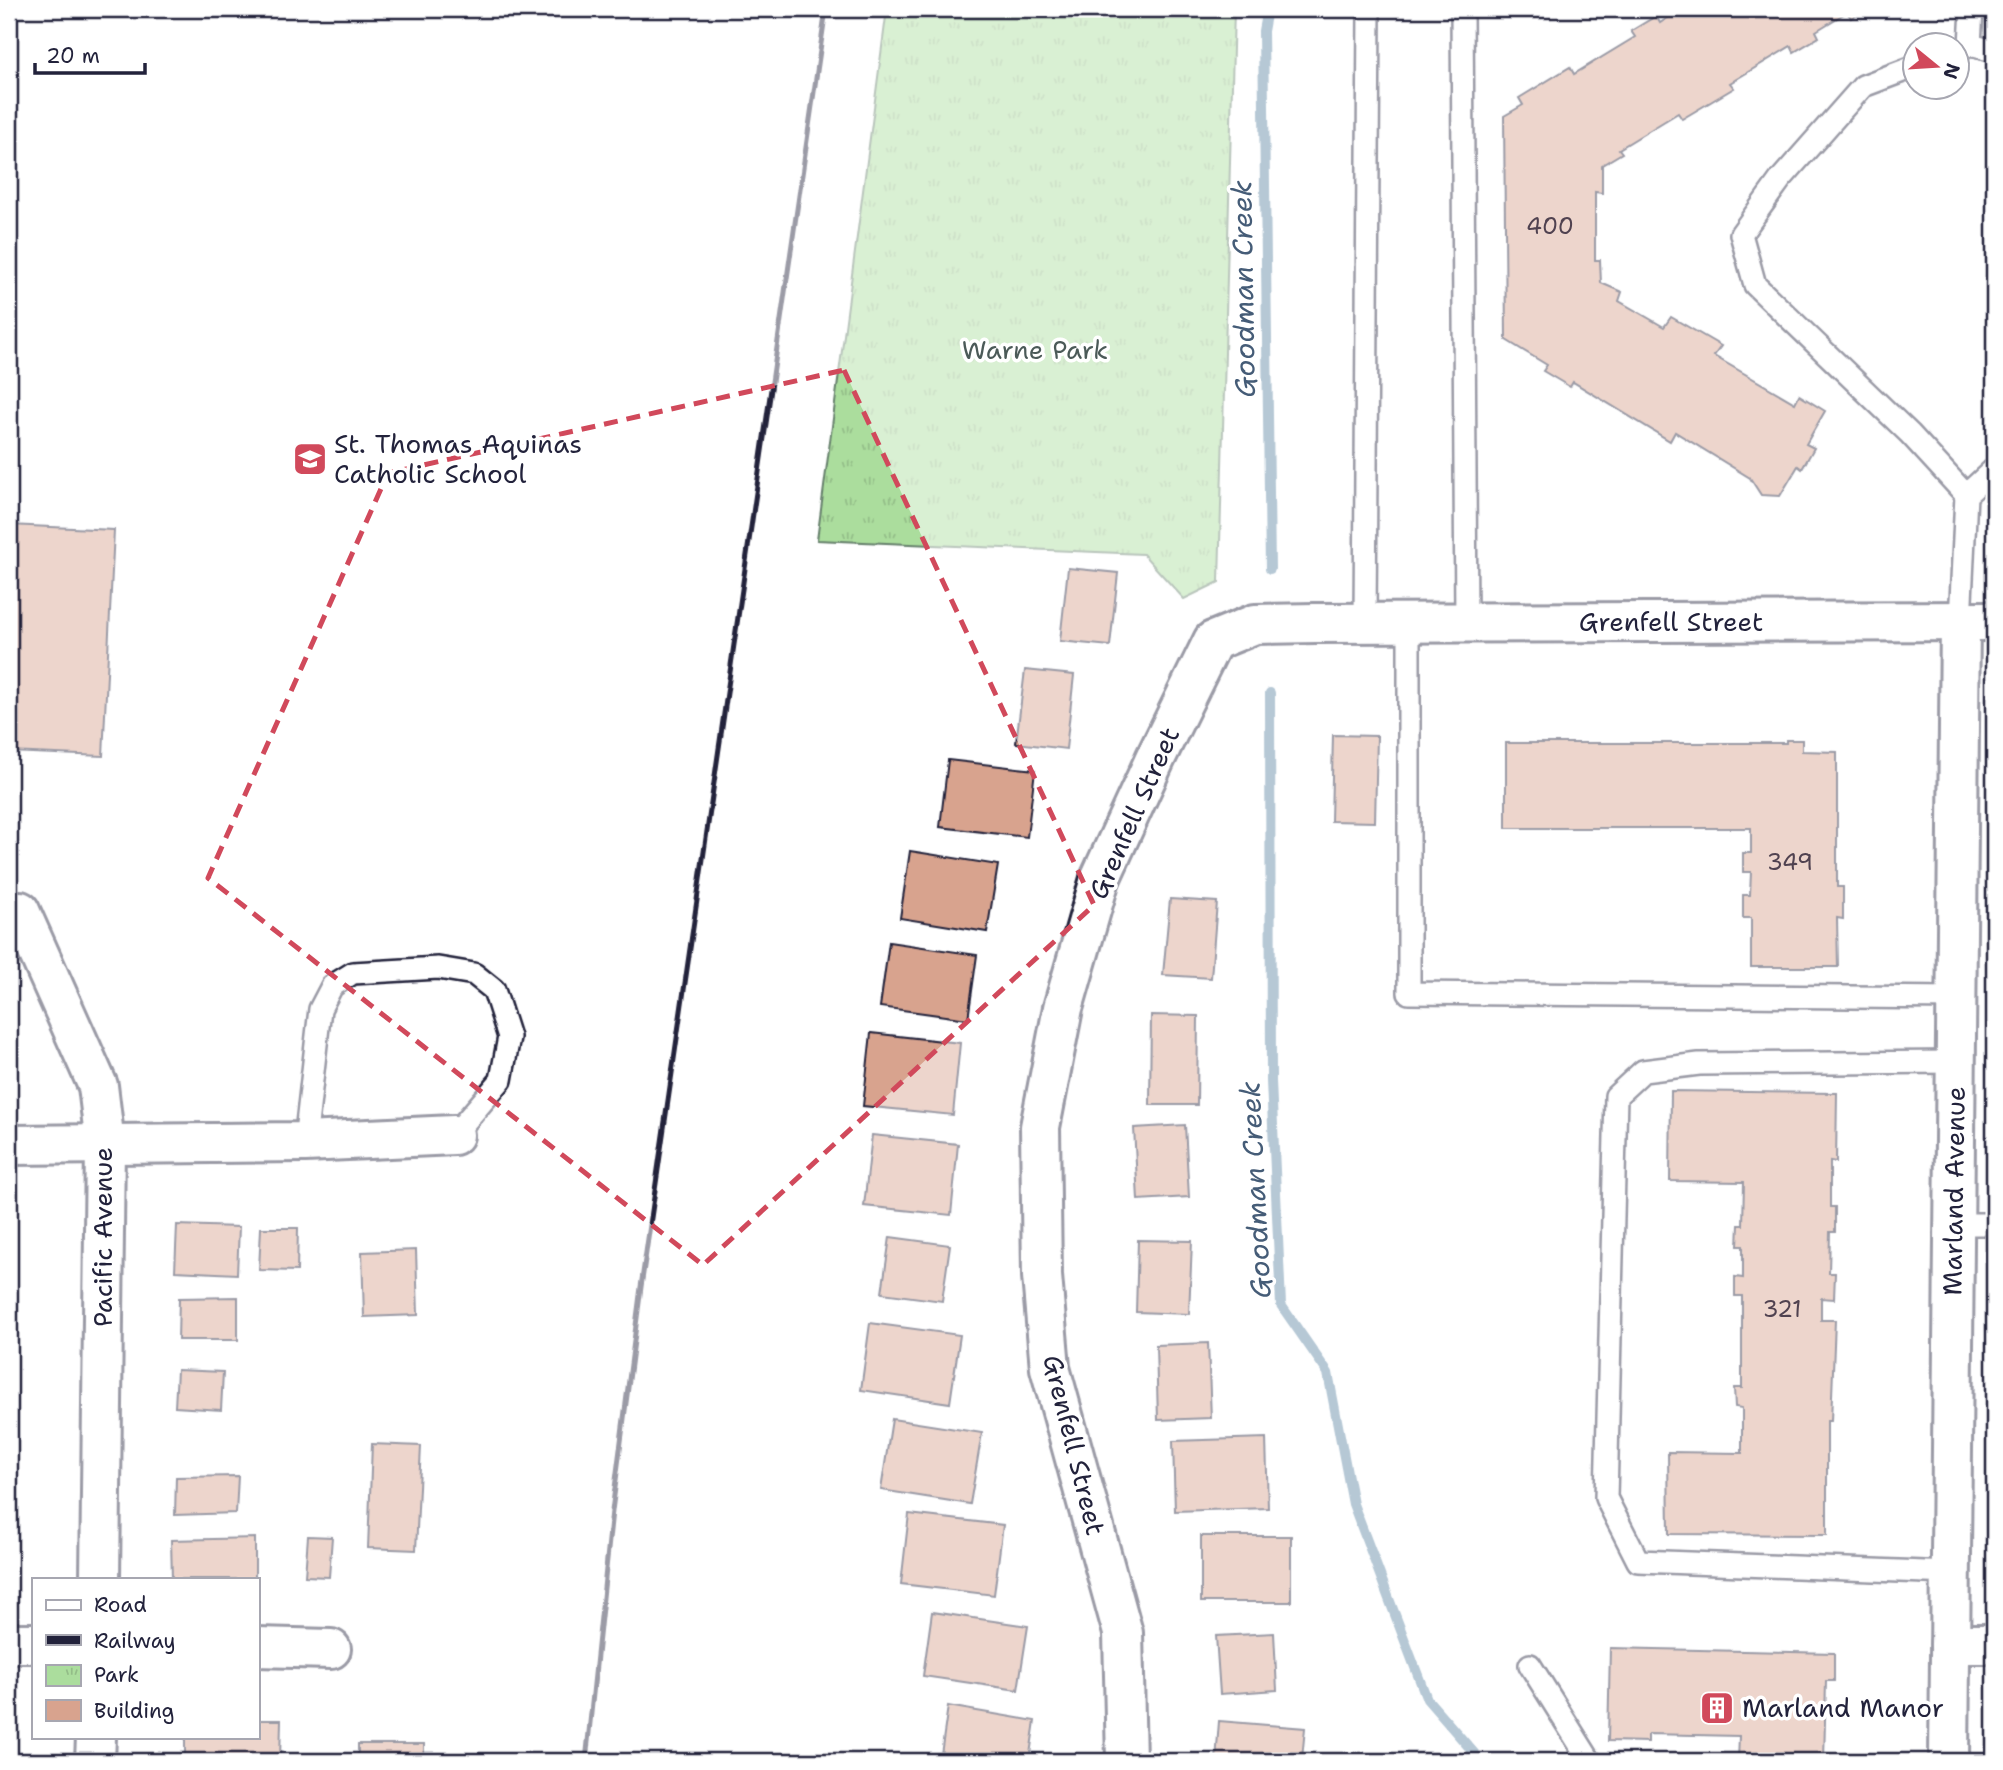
<svg xmlns="http://www.w3.org/2000/svg" width="2003" height="1770" viewBox="0 0 2003 1770" font-family="'Shantell Sans',sans-serif">
  <defs>
    <pattern id="park-tufts" width="24" height="20" patternUnits="userSpaceOnUse" patternTransform="scale(1.75)"><rect width="24" height="20" fill="#abdd9d"/><path d="M3 7l-1-3M5 7V3M7 7l1-3M15 17l-1-3M17 17v-4M19 17l1-3" fill="none" stroke="#93bd88"/></pattern>
  </defs>
  <rect width="100%" height="100%" fill="#fff"/>
  <filter id="ink" filterUnits="userSpaceOnUse"><feTurbulence type="fractalNoise" baseFrequency=".0143" numOctaves="2"/><feDisplacementMap in="SourceGraphic" scale="14" xChannelSelector="R" yChannelSelector="G"/><feConvolveMatrix kernelMatrix="1 2 1 2 8 2 1 2 1" color-interpolation-filters="sRGB"/></filter>
  <g filter="url(#ink)">
    <path fill="url(#park-tufts)" stroke="#66806c" stroke-width="2" d="M887,9h347l-15,573 -35,17 -41,-45 -326,-14z"/>
    <g fill="none" stroke-linecap="round" stroke-linejoin="round">
      <g stroke="#5d85a2" stroke-width="10">
        <path d="M1267,9l-4,22 7,538"/>
        <path d="M1270,693l1,388 10,224 47,68 25,131 74,195 54,62"/>
      </g>
    </g>
    <g fill="#d8a38e" stroke="#22223b" stroke-width="2">
      <path d="M1677,9h189l-15,9 -4,-6 -31,19 3,6 -25,15 -3,-6 -61,37 4,5 -52,31 -4,-6 -59,36 3,4 -20,12v28l-7,-1v68h5l1,23 21,9 -3,9 45,26 7,-10 50,29 -7,10 81,47 4,-8 26,16 -19,33 8,4 -12,21 -4,-3 -18,30 -19,-1 -11,-17 -75,-46 -5,9 -97,-59 -3,5 -27,-16 4,-6 -41,-25 -2,-224 19,-11 -4,-7 51,-31 4,7 61,-37 -4,-6 25,-15 4,7 18,-12z"/>
      <path d="M9,525l105,5 -11,226 -94,-4z"/>
      <path d="M1068,568l50,5 -8,73 -50,-5z"/>
      <path d="M1025,670l49,5 -8,74 -50,-6z"/>
      <path d="M1333,735l44,1 -2,86 -44,-1z"/>
      <path d="M1786,740h16v11l35,1v135h6v32l-6,-1 1,49h-87v-49h-8v-23h7l1,-23h-8v-19h8v-25h-245v-85h280z"/>
      <path d="M948,760l87,10 -8,67 -87,-10z"/>
      <path d="M910,851l88,14 -11,67 -87,-14z"/>
      <path d="M1170,899l47,3 -6,76 -48,-3z"/>
      <path d="M889,942l88,13 -9,64 -88,-12z"/>
      <path d="M1151,1015l47,1 -1,89h-47z"/>
      <path d="M871,1033l89,10 -7,72 -90,-9z"/>
      <path d="M1671,1091l166,2 -1,69 -6,-1v46h5v25h-5l-1,41h6l-1,26 -13,-1v22h14l-4,101h-4v114l-158,-1 -1,-82 74,1v-45l-7,-1 -1,-19h8v-92h-7v-19l8,1v-32h-5l1,-21h4l1,-43 -74,-1z"/>
      <path d="M1185,1125l4,72 -51,3 -4,-72z"/>
      <path d="M872,1135l86,9 -7,71 -87,-9z"/>
      <path d="M177,1225l62,2 -2,47 -62,-3z"/>
      <path d="M261,1228h37l-1,43 -38,-1z"/>
      <path d="M890,1237l60,8 -8,56 -60,-8z"/>
      <path d="M1138,1240l54,1 -3,73 -53,-2z"/>
      <path d="M416,1250l2,65 -54,2 -2,-65z"/>
      <path d="M238,1297v43h-60l1,-42z"/>
      <path d="M870,1323l90,12 -10,68 -89,-13z"/>
      <path d="M1208,1343l3,75 -53,2 -2,-75z"/>
      <path d="M177,1370l46,2 -2,38 -46,-3z"/>
      <path d="M892,1419l90,14 -12,71 -89,-14z"/>
      <path d="M1266,1438l2,70 -93,3 -2,-70z"/>
      <path d="M372,1444l49,2 -5,104 -48,-2z"/>
      <path d="M238,1476l-2,37 -61,2 1,-38z"/>
      <path d="M909,1514l94,11 -9,70 -93,-11z"/>
      <path d="M308,1536l24,1 -3,40 -24,-1z"/>
      <rect x="1201" y="1536" width="90" height="66"/>
      <path d="M255,1538v41h-83l-1,-39z"/>
      <path d="M932,1612l96,14 -10,64 -95,-14z"/>
      <path d="M1274,1633l3,57 -57,4 -4,-58z"/>
      <path d="M1610,1648l224,5v28h-8l-2,80h-86l1,-25 -91,-2v8l-40,-1z"/>
      <path d="M948,1706l87,15 -6,40h-89z"/>
      <path d="M257,1720h24l-1,41h-95v-24h72z"/>
      <path d="M1219,1721l86,7 -3,31 18,2h-104z"/>
      <rect x="358" y="1744" width="66" height="17"/>
    </g>
    <g fill="none" stroke-linecap="round" stroke-linejoin="round">
      <g stroke="#22223b" stroke-width="26">
        <g id="service">
          <path d="M1462,9l4,613"/>
          <path d="M1970,45l2,-36"/>
          <path d="M1958,50l12,-5 24,6"/>
          <path d="M1916,66l-53,20 -83,94 -39,54 14,51 155,149 56,61"/>
          <path d="M1409,622v371l548,5"/>
          <path d="M1960,622l6,-127 28,-26"/>
          <path d="M1365,623l4,-614"/>
          <path d="M305,1142l15,-133 12,-23 21,-13 85,-5 36,6 20,16 15,47 -8,43 -47,55"/>
          <path d="M1954,1224h40"/>
          <path d="M1951,1573l-313,-12 -32,-63 10,-402 27,-25 56,-7 257,-2"/>
          <path d="M1530,1665l60,96"/>
        </g>
      </g>
      <g stroke="#22223b" stroke-width="44">
        <g id="minor">
          <path d="M20,911l78,175 7,58 -5,435"/>
          <path d="M9,1145l296,-3 149,-7"/>
          <path d="M9,1643h24"/>
          <path d="M1950,1644h44"/>
          <path d="M257,1647l74,2"/>
          <path d="M95,1761l1,-24"/>
          <path d="M1126,1761l-3,-128 -73,-265 -8,-92 -2,-149 23,-119 37,-129 56,-122 57,-116 42,-17 60,-1 679,-2"/>
          <path d="M1949,1761l11,-1139"/>
        </g>
      </g>
      <use href="#service" stroke="#fff" stroke-width="21"/>
      <use href="#minor" stroke="#fff" stroke-width="38"/>
      <path stroke="#22223b" stroke-width="5" d="M586,1761l26,-250 29,-224 185,-1278"/>
    </g>
  </g>
  <path d="M0 0H2003V1770H0ZM844,370l250,535 -391,360 -495,-387 180,-405z" fill="#fff" fill-opacity=".55" fill-rule="evenodd"/>
  <path fill="none" stroke="#d1495b" stroke-width="5" stroke-dasharray="14 9" stroke-linejoin="round" d="M844,370l250,535 -391,360 -495,-387 180,-405z"/>
  <defs>
    <g id="school-square" transform="scale(1.75)"><rect x="-9" y="-9" width="18" height="18" rx="4" fill="#d1495b" stroke="#fff"/><path d="M0-5L7-2L0 1L-7-2ZM-4 1L0 2.5L4 1V4Q0 6-4 4Z" fill="#fff"/></g>
    <g id="building-square" transform="scale(1.75)"><rect x="-9" y="-9" width="18" height="18" rx="4" fill="#d1495b" stroke="#fff"/><path d="M-4-6H4V6H1V3H-1V6H-4ZM-2.5-4.3h1.7v1.8h-1.7ZM.8-4.3h1.7v1.8H.8ZM-2.5-1h1.7V.8h-1.7ZM.8-1h1.7V.8H.8Z" fill="#fff"/></g>
  </defs>
  <g fill-rule="evenodd">
    <use href="#school-square" x="310" y="459"/>
    <use href="#building-square" x="1717" y="1708"/>
  </g>
  <g text-anchor="middle" stroke-width="7" stroke-linejoin="round" paint-order="stroke">
    <g font-size="23" fill="#504250">
      <text x="1550" y="234">400</text>
      <text x="1790" y="870">349</text>
      <text x="1782" y="1317">321</text>
    </g>
    <g font-size="26" fill="#4b5a58" stroke="#fff">
      <text x="1035" y="359">Warne Park</text>
    </g>
    <g font-size="26" fill="#22223b" stroke="#fff" text-anchor="start">
      <text x="334" y="453">St. Thomas Aquinas<tspan x="334" dy="30">Catholic School</tspan></text>
      <text x="1742" y="1717">Marland Manor</text>
    </g>
    <g font-size="26" fill="#22223b" stroke="#fff">
      <text x="1671" y="631">Grenfell Street</text>
      <text transform="translate(1134 813) rotate(-66)" y="9">Grenfell Street</text>
      <text transform="translate(1954 1191) rotate(-89)" y="9">Marland Avenue</text>
      <text transform="translate(103 1237) rotate(-90)" y="9">Pacific Avenue</text>
      <text transform="translate(1074 1445) rotate(76)" y="9">Grenfell Street</text>
    </g>
    <g font-size="28" font-style="italic" fill="#455c77" stroke="#fff">
      <text transform="translate(1243 289) rotate(-91)" y="10">Goodman Creek</text>
      <text transform="translate(1255 1190) rotate(-93)" y="10">Goodman Creek</text>
    </g>
  </g>
  <rect width="2003" height="1770" fill="none" stroke="#fff" stroke-width="35"/>
  <rect x="18" y="18" width="1968" height="1735" fill="none" stroke="#22223b" stroke-width="2.5" filter="url(#ink)"/>
  <rect x="32" y="1578" width="228" height="161" fill="#ffffff" stroke="#a7a7b1" stroke-width="2"/>
  <rect x="46" y="1600" width="35" height="10" fill="#ffffff" stroke="#a7a7b1" stroke-width="2"/>
  <text x="94" y="1612" font-size="21" fill="#22223b">Road</text>
  <rect x="46" y="1635" width="35" height="10" fill="#22223b" stroke="#a7a7b1" stroke-width="2"/>
  <text x="94" y="1648" font-size="21" fill="#22223b">Railway</text>
  <rect x="46" y="1665" width="35" height="21" fill="url(#park-tufts)" stroke="#a7a7b1" stroke-width="2"/>
  <text x="94" y="1682" font-size="21" fill="#22223b">Park</text>
  <rect x="46" y="1700" width="35" height="21" fill="#d8a38e" stroke="#a7a7b1" stroke-width="2"/>
  <text x="94" y="1718" font-size="21" fill="#22223b">Building</text>
  <g transform="translate(1936 66) rotate(108)"><circle r="33" fill="#ffffff" stroke="#a7a7b1" stroke-width="2"/>
  <path d="M0-5L12 26L0 18L-12 26Z" fill="#d1495b"/>
  <text y="-10" font-size="19" font-weight="bold" text-anchor="middle" fill="#22223b">N</text>
  </g>
  <path d="M35 63v10h110v-10" fill="none" stroke="#22223b" stroke-width="3.5"/>
  <text x="46" y="63" font-size="21" fill="#22223b" stroke="#ffffff" stroke-width="5" paint-order="stroke">20 m</text>
</svg>
